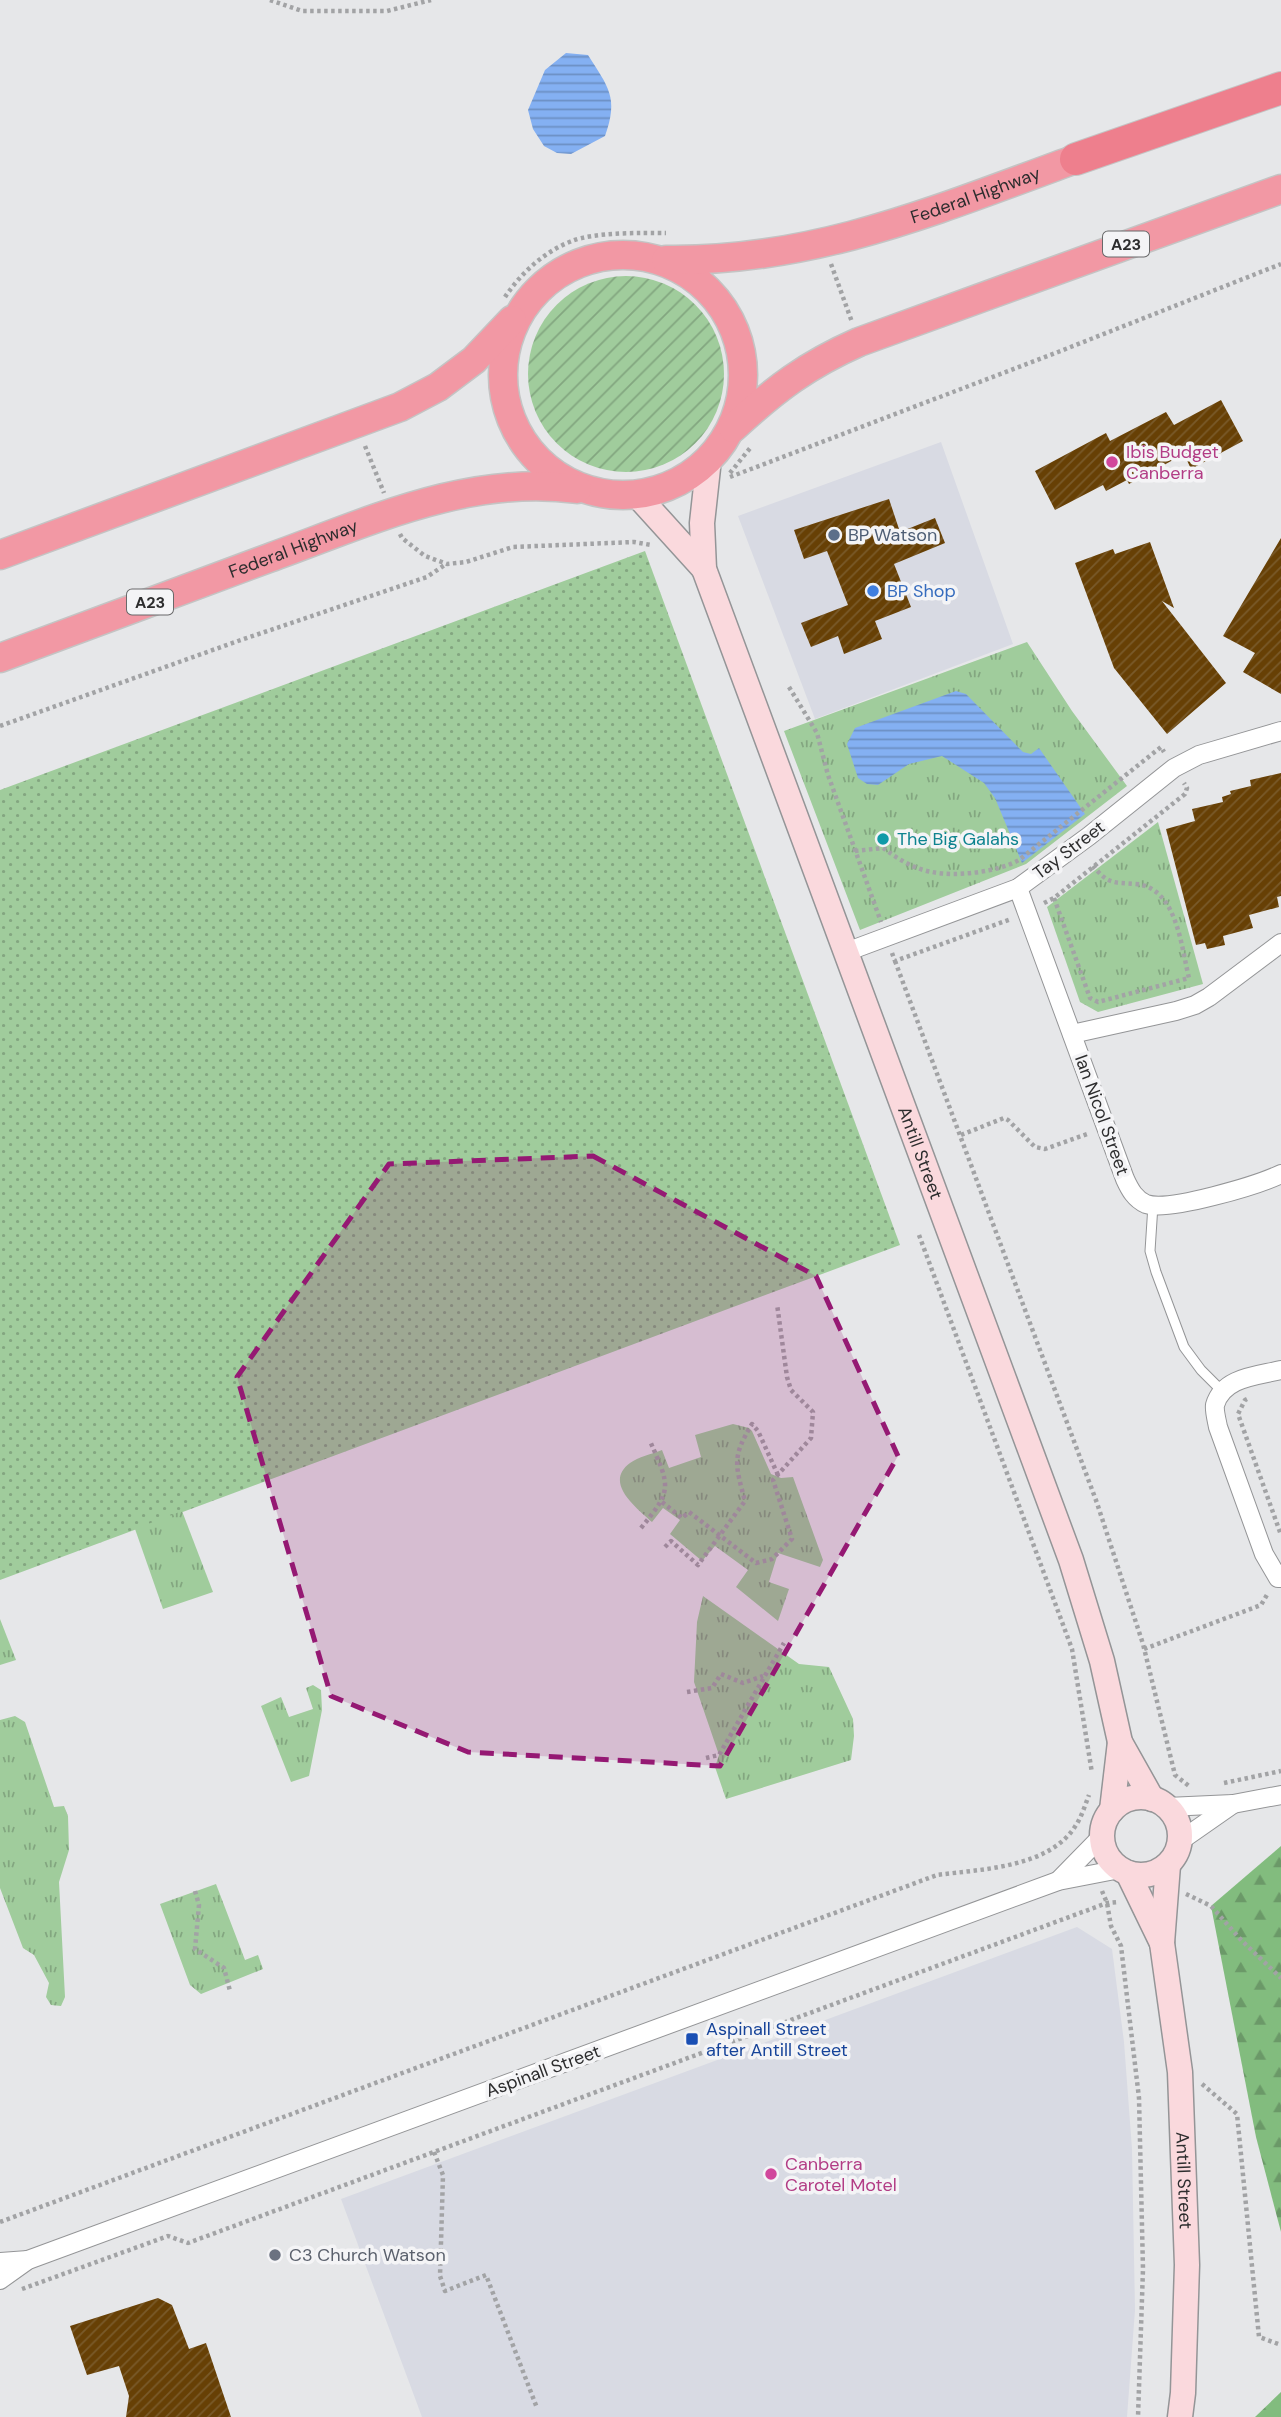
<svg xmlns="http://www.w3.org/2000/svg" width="1281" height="2417" viewBox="0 0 1281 2417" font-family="'DM Sans',sans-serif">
  <defs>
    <pattern id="grass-dots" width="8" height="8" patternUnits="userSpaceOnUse" patternTransform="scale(1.75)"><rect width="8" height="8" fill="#a0cc9c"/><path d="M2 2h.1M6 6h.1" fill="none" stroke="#83a680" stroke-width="1.8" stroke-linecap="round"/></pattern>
    <pattern id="forest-firs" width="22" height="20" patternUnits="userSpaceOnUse" patternTransform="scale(1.75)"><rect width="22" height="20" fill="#82bc7e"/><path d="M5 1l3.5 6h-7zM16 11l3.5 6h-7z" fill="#6b9968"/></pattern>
    <pattern id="park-tufts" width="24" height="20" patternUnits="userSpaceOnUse" patternTransform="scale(1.75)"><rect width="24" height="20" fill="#a0cc9c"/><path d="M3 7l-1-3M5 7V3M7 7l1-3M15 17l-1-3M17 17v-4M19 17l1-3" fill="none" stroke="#83a680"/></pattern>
    <pattern id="garden-furrows" width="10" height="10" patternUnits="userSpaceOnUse" patternTransform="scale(1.75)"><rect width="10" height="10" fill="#a0cc9c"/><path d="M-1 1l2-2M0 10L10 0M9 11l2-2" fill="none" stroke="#83a680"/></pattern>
    <pattern id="water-rules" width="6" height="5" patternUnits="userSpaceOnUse" patternTransform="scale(1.75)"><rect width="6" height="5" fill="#84b0f2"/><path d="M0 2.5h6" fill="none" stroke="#6c90c4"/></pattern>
    <pattern id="building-hatch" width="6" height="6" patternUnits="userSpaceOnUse" patternTransform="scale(1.75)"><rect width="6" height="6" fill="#674005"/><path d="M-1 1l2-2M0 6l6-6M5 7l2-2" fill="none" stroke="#795a2a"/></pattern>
  </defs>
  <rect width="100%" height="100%" fill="#e6e7e9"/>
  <g fill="#d8dae3">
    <path d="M941,442l72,202 -198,75 -77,-203z"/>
    <path d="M1077,1927l35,22 12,93 8,107 3,161 -8,107h-705l-81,-218z"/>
  </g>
  <path fill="url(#grass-dots)" d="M645,551l255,694 -900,335v-790z"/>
  <g fill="url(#forest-firs)">
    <path d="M1281,1846v386l-25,-95 -45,-231z"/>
    <path d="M1281,2392v25h-26z"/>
  </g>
  <g fill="url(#park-tufts)">
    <path d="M1027,642l45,69 55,75 -101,78 -166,66 -76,-199z"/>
    <path d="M1158,822l45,162 -105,28 -18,-10 -33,-95z"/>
    <path d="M733,1424l16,4 3,3 19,43 10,4 12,-1 30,83 -3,7 -42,-14 -9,29 20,7 -11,32 -42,-34 12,-17 -33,-24 -13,15 -32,-27 10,-14 -17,-12 -11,14c-15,-14 -49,-39 -22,-59 8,-6 22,-9 32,-13l7,18 32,-11 -6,-22z"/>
    <path d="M182,1511l31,81 -50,17 -28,-80z"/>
    <path d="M703,1596l96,68 30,3 24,52 1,17 -3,24 -125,39 -11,-32 4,-12 -25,-73 3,-60z"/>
    <path d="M0,1619l16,41 -16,5z"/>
    <path d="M313,1685l8,5 1,20 -13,66 -18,6 -30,-76 20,-9 8,20 24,-8 -7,-21z"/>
    <path d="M15,1716l10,6 29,85 10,-1 4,10 1,34 -10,32 6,115 -4,9 -10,-1 -5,-8 3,-14 -15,-28 -11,-7 -23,-60v-168z"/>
    <path d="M216,1884l29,76 13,-5 5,14 -62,25 -11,-9 -30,-81z"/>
  </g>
  <circle fill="url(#garden-furrows)" cx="626" cy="374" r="98"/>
  <g fill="url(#water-rules)">
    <path d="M566,53l22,2c20,32 31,42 17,81l-34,18 -14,-1 -13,-7 -11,-17 -5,-19 17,-40z"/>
    <path d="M956,691l10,3 57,58 8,2 8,-6 46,66 -63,49 -27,-65 -11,-15 -42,-27 -33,8 -31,21 -11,-1 -9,-6 -11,-34 8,-16z"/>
  </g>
  <g fill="url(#building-hatch)">
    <path d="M1221,400l22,41 -52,28 -7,-15 -55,30 -2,-4 -21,11 -3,-6 -48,25 -20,-39 71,-38 4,8 56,-29 8,13z"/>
    <path d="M889,499l11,33 35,-14 10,25 -51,21 17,43 -36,14 7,18 -38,15 -6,-18 -27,11 -10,-24 47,-18 -21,-54 -23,8 -10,-29z"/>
    <path d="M1281,538v156l-38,-22 12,-19 -32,-17z"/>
    <path d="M1150,542l24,66 -12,-7 64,82 -59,51 -53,-66 -39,-105 38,-14 2,5z"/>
    <path d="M1281,773v123l-4,1 2,10 -30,8 4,13 -30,8 2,9 -18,4 -2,-6 -9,2 -30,-116 29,-8 -3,-12 31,-7 -1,-5 9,-3 -1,-3 21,-5 -1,-6z"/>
    <path d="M158,2298l14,7 17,44 17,-6 25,74h-105l3,-21 -10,-30 -32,9 -17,-49z"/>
  </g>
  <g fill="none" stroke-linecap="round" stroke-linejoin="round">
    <g stroke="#949597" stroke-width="11">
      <path id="service" d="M1153,1205l-3,46 6,21 28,75 17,23 21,21"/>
    </g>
    <g stroke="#949597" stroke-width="20">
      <g id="minor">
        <path d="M1018,888l107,291c5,11 10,20 21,25 23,8 112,-19 135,-30"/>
        <path d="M846,952l172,-64 71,-52 85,-68 25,-13 82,-24"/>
        <path d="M1072,1034l104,-23 19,-6 14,-8 72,-54"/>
        <path d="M1281,1370c-24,6 -58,7 -66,35 -1,6 2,16 3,22l46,127 14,24h3"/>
        <path d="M1167,1807l66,-3 48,-9"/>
        <path d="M1180,1841l53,-37"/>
        <path d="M1058,1881l44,-45"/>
        <path d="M0,2262l28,-2"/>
        <path d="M0,2280l28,-20 1030,-379 62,-12"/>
      </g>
    </g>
    <g stroke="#949597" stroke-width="27">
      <g id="secondary">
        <path id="s1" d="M709,459l-7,64 2,46 367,991 31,101 18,81 32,57"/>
        <path d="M636,494l68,75"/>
        <circle cx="1141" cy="1836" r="39"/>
        <path d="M1112,1810l8,-68"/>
        <path id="s2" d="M1168,1865l-6,78 18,129 7,193 -4,128 -3,24"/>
        <path d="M1128,1873l34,70"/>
      </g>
    </g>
    <g stroke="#c4c4c4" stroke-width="31">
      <g id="trunk">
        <circle cx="623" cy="375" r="120"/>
        <path id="s3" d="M666,260c150,2 272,-51 410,-101"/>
        <path d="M733,428c42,-39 74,-63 126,-86l422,-153"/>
        <path d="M0,555l400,-148 38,-20 36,-27 38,-40"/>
        <path id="s4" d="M0,658c90,-33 179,-67 269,-100 99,-36 200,-84 308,-69"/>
      </g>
    </g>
    <g stroke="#c4c4c4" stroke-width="34">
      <path id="motorway" d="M1076,159l205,-71"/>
    </g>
    <g stroke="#a2a3a5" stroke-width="4.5" stroke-dasharray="3.5 3.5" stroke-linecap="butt">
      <path d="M270,0l32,11h85l44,-11"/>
      <path d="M831,264l21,58"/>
      <path d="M505,297c16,-24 40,-46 67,-56 22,-9 70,-8 94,-8"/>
      <path d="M365,446l19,47"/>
      <path d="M730,473l21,-26"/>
      <path d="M730,477l328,-125 223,-88"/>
      <path d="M400,534l2,4 23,18 22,8 19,-2 47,-15 121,-5 17,3"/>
      <path d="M789,687l28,46 11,42 53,147"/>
      <path d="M0,726l238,-85 189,-64 19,-13"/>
      <path d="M855,851l28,-3c15,11 31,21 49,24 24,5 66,0 87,-12l142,-113 3,5"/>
      <path d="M1054,898l36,100 8,4 91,-24c-8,-32 -12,-90 -53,-94 -23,-2 -27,1 -43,-18"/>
      <path d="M1044,903l10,-5 131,-104 2,-6 -3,-5"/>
      <path d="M892,953l3,8 116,-42"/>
      <path d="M895,961l202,542 46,141 32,131 14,11"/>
      <path d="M961,1135l43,-17 4,2 27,27 10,2 45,-16"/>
      <path d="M919,1235l153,414 20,124"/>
      <path d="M1247,1399l-2,1 -7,14 43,121"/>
      <path d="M662,1502l20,16 7,-6 67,51 16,-4 20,-20 -19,-59 38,-42 2,-26 -22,-22 -4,-13 -10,-73"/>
      <path d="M641,1528c32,-39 29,-41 9,-87"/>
      <path d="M665,1547l6,-6 27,24 47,-64c-10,-37 -13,-44 7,-77l6,7 20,44"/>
      <path d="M1144,1649l117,-44 7,-12"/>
      <path d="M687,1692l25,-4 9,-14 22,9 20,-7"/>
      <path d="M706,1758l13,-3 65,-112"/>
      <path d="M1224,1783l57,-12"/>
      <path d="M195,1891l4,14 -4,44 29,19 6,23"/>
      <path d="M1102,1891l5,12 4,23 10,20 18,152 4,171 -5,148"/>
      <path d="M1186,1894l25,12 31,35 39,37"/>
      <path d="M1202,2084l35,30 22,223 22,8"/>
      <path d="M434,2152l9,23 -3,101 5,15 41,-16 51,133"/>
      <path d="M0,2222l937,-347c45,-6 113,-7 139,-50 6,-9 9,-20 13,-30"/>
      <path d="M22,2289l146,-53 20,7 919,-340 11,-1"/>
    </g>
    <use href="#service" stroke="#fff" stroke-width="9"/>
    <use href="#minor" stroke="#fff" stroke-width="18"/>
    <use href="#secondary" stroke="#fad9dd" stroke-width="24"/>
    <use href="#trunk" stroke="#f298a4" stroke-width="28"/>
    <use href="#motorway" stroke="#ee7f8d" stroke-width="32"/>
  </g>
  <path fill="#951973" fill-opacity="0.2" stroke="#951973" stroke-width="5" stroke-dasharray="14 9" stroke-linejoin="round" d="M593,1156l223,120 82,180 -178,310 -252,-14 -137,-56 -94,-319 152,-213z"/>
  <g fill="#d1479c" stroke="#f4f4f6" stroke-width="2.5">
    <circle cx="1112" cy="462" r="7"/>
    <circle cx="771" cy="2174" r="7"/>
  </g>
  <circle fill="#5c6f8a" stroke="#f4f4f6" stroke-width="2.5" cx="834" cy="535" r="7"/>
  <circle fill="#3f7fe0" stroke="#f4f4f6" stroke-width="2.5" cx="873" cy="591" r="7"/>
  <circle fill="#0f9aa8" stroke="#f4f4f6" stroke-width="2.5" cx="883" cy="839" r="7"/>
  <rect fill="#1a4fb4" stroke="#f4f4f6" stroke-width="2.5" x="685" y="2032" width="14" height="14" rx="3.5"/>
  <circle fill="#6b7280" stroke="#f4f4f6" stroke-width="2.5" cx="275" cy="2255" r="7"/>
  <g text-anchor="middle" stroke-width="7" stroke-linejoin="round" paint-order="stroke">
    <g fill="#f4f4f6" stroke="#69696a" stroke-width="2">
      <rect x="1103" y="231.5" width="46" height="25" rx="5"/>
      <rect x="127" y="589.5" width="46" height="25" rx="5"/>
    </g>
    <g font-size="16" font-weight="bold" fill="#2d2d2e">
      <text x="1126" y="250">A23</text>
      <text x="150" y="608">A23</text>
    </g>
    <g font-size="18" fill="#2d2d2e" stroke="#f4f4f6">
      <text dy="6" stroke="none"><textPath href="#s3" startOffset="318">Federal Highway</textPath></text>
      <text dy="6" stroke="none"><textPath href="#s4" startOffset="313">Federal Highway</textPath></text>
      <text transform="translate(1069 850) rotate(-37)" y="6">Tay Street</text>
      <text transform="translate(1102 1115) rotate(70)" y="6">Ian Nicol Street</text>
      <text dy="6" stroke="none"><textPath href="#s1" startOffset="733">Antill Street</textPath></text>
      <text transform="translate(543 2071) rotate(-20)" y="6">Aspinall Street</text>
      <text dy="6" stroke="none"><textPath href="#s2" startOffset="317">Antill Street</textPath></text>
    </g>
    <g font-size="18" fill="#b23c85" stroke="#f4f4f6" text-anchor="start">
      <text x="1126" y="458">Ibis Budget<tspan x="1126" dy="21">Canberra</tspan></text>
      <text x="785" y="2170">Canberra<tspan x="785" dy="21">Carotel Motel</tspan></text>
    </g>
    <g font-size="18" fill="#4e5e75" stroke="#f4f4f6" text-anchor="start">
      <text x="848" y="541">BP Watson</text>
    </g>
    <g font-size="18" fill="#366cbe" stroke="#f4f4f6" text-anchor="start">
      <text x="887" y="597">BP Shop</text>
    </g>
    <g font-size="18" fill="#0d838f" stroke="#f4f4f6" text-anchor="start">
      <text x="897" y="845">The Big Galahs</text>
    </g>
    <g font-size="18" fill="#164399" stroke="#f4f4f6" text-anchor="start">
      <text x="706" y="2035">Aspinall Street<tspan x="706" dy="21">after Antill Street</tspan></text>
    </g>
    <g font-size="18" fill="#5b616d" stroke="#f4f4f6" text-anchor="start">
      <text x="289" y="2261">C3 Church Watson</text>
    </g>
  </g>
</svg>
